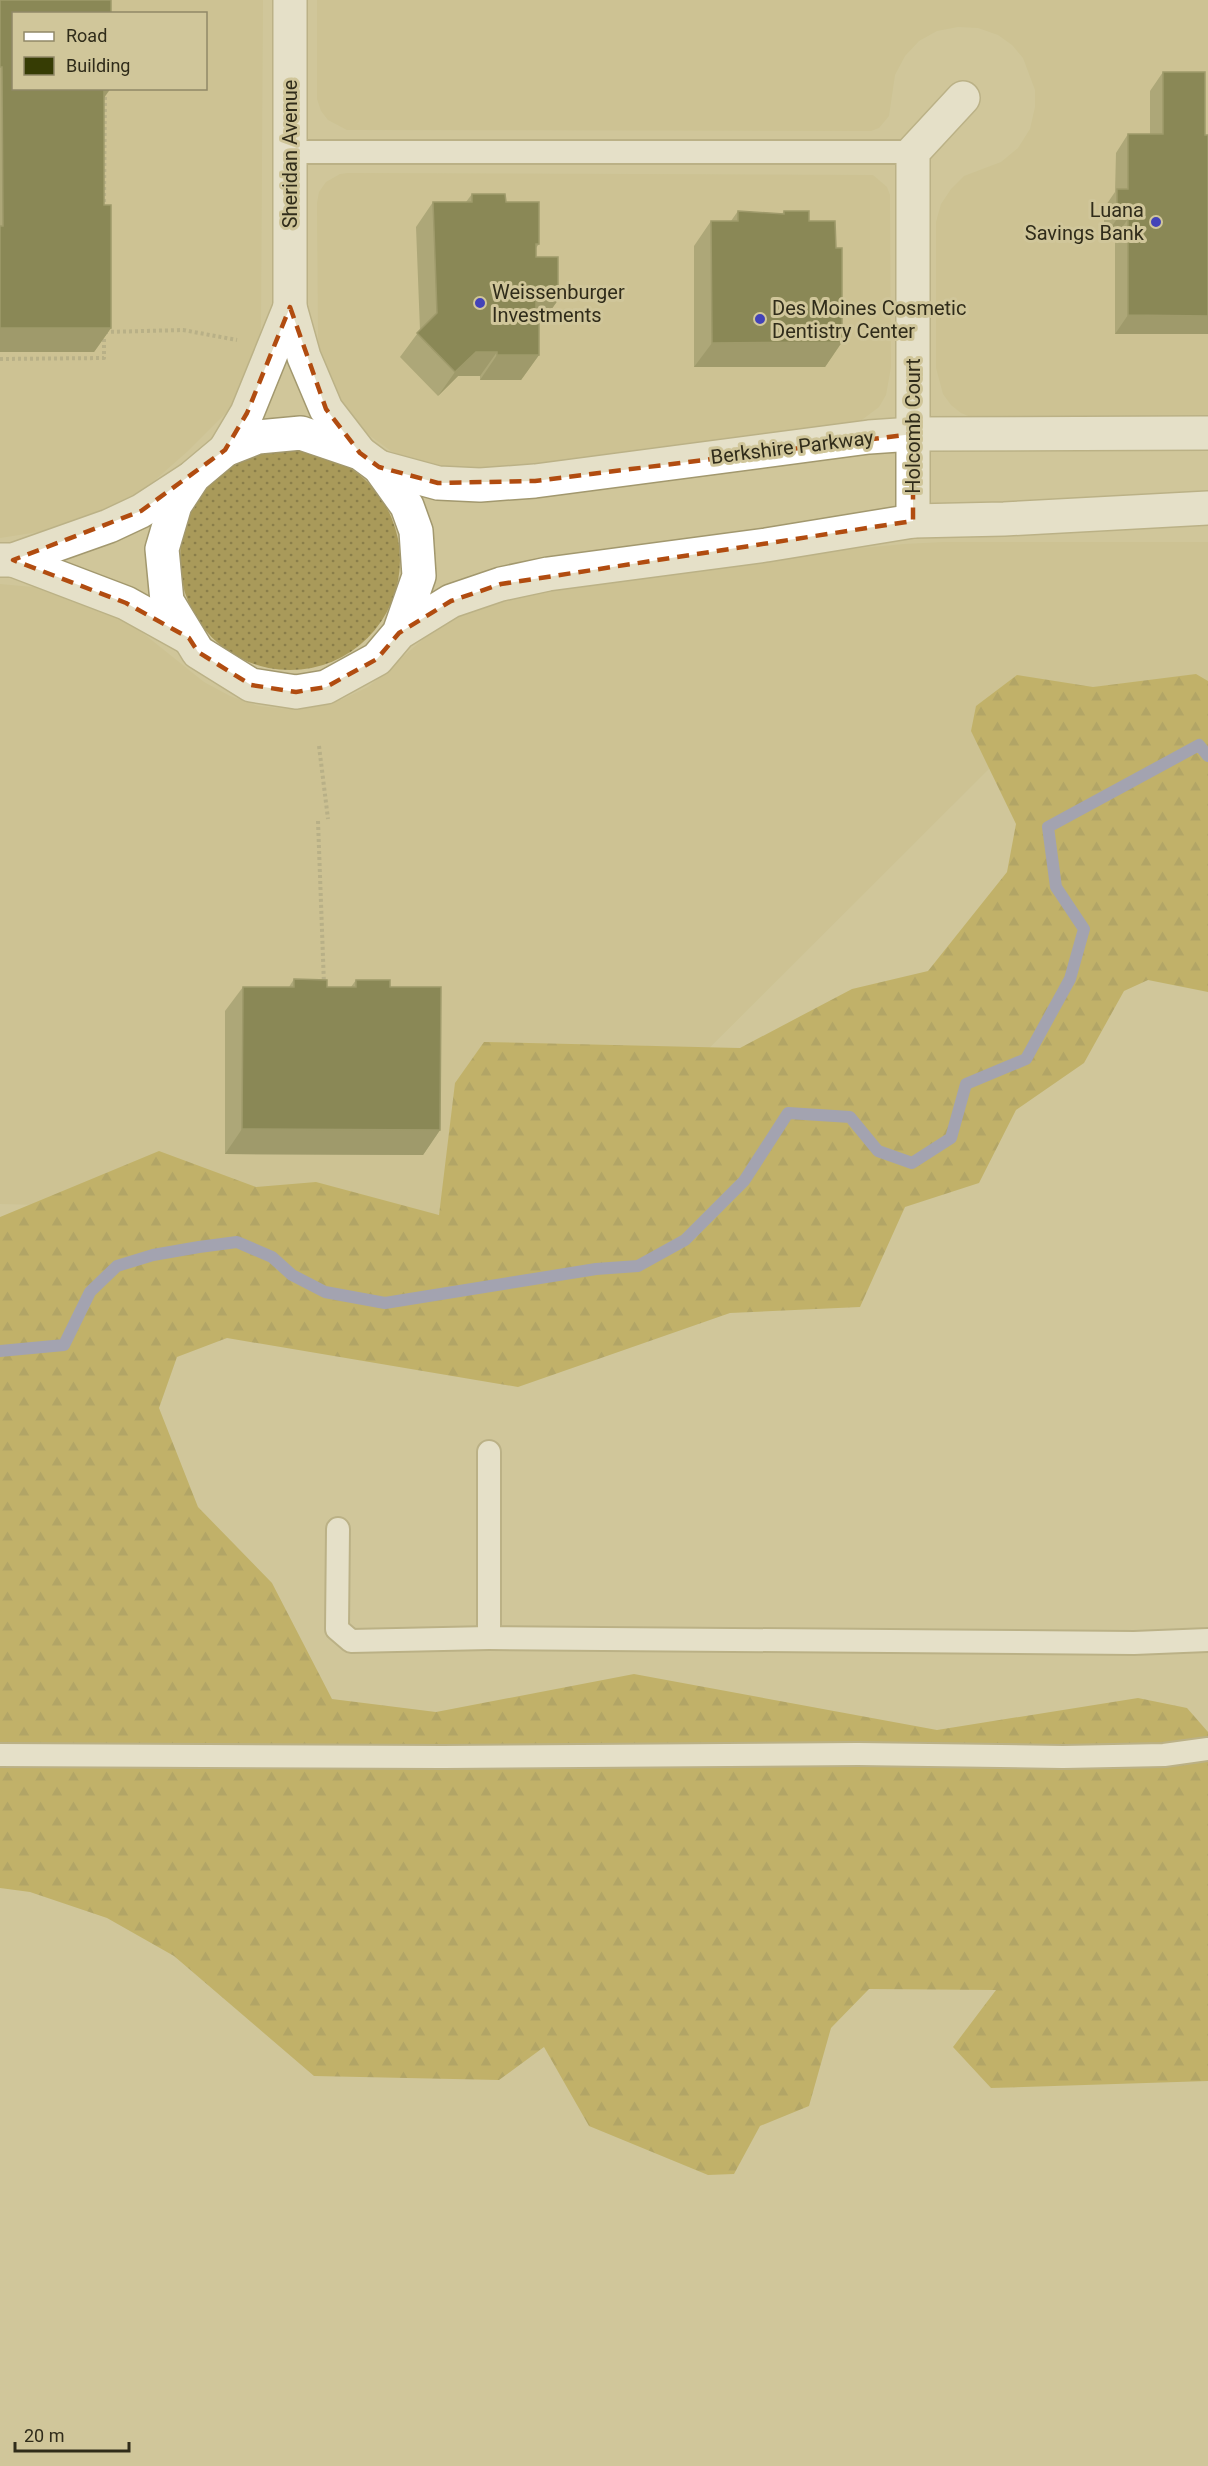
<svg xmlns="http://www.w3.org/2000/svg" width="1208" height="2466" viewBox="0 0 1208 2466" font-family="Roboto,sans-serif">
  <defs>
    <pattern id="forest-firs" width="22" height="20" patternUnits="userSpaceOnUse" patternTransform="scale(1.5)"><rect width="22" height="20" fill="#af982e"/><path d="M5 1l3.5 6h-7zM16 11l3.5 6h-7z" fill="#8f7c26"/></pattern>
    <pattern id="garden-dots" width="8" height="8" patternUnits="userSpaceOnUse" patternTransform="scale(1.5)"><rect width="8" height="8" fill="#a99a5a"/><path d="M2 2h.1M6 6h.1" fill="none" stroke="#8a7e4a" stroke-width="1.8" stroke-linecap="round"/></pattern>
  </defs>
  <rect width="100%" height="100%" fill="#d0c69a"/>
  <g fill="#c9bd89" fill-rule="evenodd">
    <path d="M0,0h263l-2,328 -4,23 -18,42 -12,19 -39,39 -50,44 -23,14 -64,21 -51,8zM14,14h192v74h-192z"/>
    <path d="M317,0h891v420l-235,-2 -12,-5 -10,-8 -8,-11 -7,-26v-146l5,-18 10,-15 13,-13 37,-14 17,-14 12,-19 5,-22v-17l-12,-32 -11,-13 -14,-10 -20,-7 -20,-1 -21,4 -18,10 -14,15 -10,19 -6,41 -10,12 -8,3 -524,-1 -19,-10 -7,-9 -4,-12z"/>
    <path d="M348,173l525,2 14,12 3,8 1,172 -5,28 -7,12 -20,15 -332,45 -56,4 -54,-8 -26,-12 -22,-16 -19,-20 -15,-23 -12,-25 -5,-27 -1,-137 2,-11 7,-10 14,-8z"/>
    <path d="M944,542h264v182h-174l-494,493 -540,-13v-620l44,4 85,34 75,60 26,14 28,10 29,3 28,-2 28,-8 25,-12 75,-65 60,-26 307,-43 94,-9z"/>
  </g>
  <path fill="url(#forest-firs)" d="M1196,674l12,7v311l-60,-12 -24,11 -40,72 -68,47 -37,73 -74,24 -45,100 -130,6 -212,74 -291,-49 -50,19 -18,51 39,99 74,76 60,116 104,13 198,-38 303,56 201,-32 49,10 21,24v349l-217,7 -38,-41 43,-57 -127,-1 -38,39 -22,78 -49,20 -26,48 -26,1 -119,-49 -45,-79 -45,33 -185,-4 -140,-120 -67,-38 -77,-26 -30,-4v-671l159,-66 97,36 60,-5 123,33 16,-132 29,-41 256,6 112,-59 76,-18 79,-99 9,-48 -45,-93 5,-25 41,-31 76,12z"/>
  <circle fill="url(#garden-dots)" cx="290" cy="560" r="110"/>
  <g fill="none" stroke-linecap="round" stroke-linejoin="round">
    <path stroke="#6d78c9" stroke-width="12" d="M0,1351l64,-6 26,-53 27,-26 36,-11 46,-8 38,-5 35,15 20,18 33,17 60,11 211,-34 42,-3 47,-26 59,-59 44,-68 62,4 28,34 34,12 39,-25 15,-54 60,-25 44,-80 14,-50 -28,-42 -8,-60 151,-82 9,11"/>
    <g stroke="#a2986e" stroke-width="26">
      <g id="service">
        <path d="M290,152h623"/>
        <path d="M489,1452v186l645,5 74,-3"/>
        <path d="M338,1529l-1,100 14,12 138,-3"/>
        <path d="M0,1755l443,2 415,-3 205,3 101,-2 44,-6"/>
      </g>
    </g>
    <g stroke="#a2986e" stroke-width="36">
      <g id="minor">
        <path d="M290,0v307l14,50 22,52 34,44"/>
        <path d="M225,450l22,-37 43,-106"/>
        <path d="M379,467l59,16 42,2 55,-4 334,-44 44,-3 295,-1"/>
        <path d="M913,521v-369l50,-54"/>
        <path d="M0,560h13l96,-34 32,-15 49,-32"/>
        <path d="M13,560l113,43 63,35"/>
        <path d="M399,633l20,-57 -3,-45 -9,-25 -28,-39 -19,-14 -59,-20 -43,4 -33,13 -31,26 -19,29 -13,44 5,52 31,51 53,33 45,7 30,-5 51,-28 22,-26 52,-32 50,-17 47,-10 218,-29 147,-24 91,-2 204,-11"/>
      </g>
    </g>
    <g stroke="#9c9470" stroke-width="4" stroke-dasharray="3 3" stroke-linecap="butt">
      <path d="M104,208l1,-120"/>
      <path d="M105,332l78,-2 54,10"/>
      <path d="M0,359l104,-1v-23"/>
      <path d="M319,746l9,73"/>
      <path d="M318,821l6,164"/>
    </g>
    <use href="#service" stroke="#fff" stroke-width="22"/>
    <use href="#minor" stroke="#fff" stroke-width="33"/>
  </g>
  <g fill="#83814f">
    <path d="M0,0l104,99v106l7,123 -17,24h-94z"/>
    <path d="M1163,72l42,63h3v199h-93v-97h-11v-29l11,-16 1,-39 12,-19h22v-43z"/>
    <path d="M472,194l34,8 33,42 -3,4v9l22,43 -17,24h-2v31l-18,25h-41v-4h-22l-20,20 -38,-39 20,-27 -4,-103 17,-25h33z"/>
    <path d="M738,211l44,3 2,-3 25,10 27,27 6,94 -17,25h-131v-121l17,-25h20z"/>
    <path d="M294,979l33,8h24l5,-7 34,7 50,143 -17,25 -198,-1v-143l18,-24h46z"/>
  </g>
  <g fill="#646531">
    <path d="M103,88h8l-17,24z"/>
    <path d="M1117,219h11l-13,18h-11z"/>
    <path d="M536,300h22l-17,24h-22z"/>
    <path d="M1128,315l80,1v18h-93z"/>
    <path d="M0,328h111l-17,24h-94z"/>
    <path d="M842,342l-17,25h-131l18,-24z"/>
    <path d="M476,352h21l-17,24h-22l-20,20 17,-24z"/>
    <path d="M497,355h42l-18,25h-41z"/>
    <path d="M242,1129l198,1 -17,25 -198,-1z"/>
  </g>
  <g fill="#363c04" stroke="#646531" stroke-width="1.5">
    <path d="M0,0h111v14h-97v74h90v117h7v123h-111v-102h3l-1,-159h-2z"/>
    <path d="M1163,72h42v63h3v181l-80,-1v-96h-11v-30h11v-55h35z"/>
    <path d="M472,194h33l1,8h33v42h-3v13h22v43h-22v12h3v43h-42v-3h-21l-21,20 -38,-39 20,-20 -4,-111h39z"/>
    <path d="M738,211l46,3v-3h25v10h26l1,27h6v94l-130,1 -1,-122h27z"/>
    <path d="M294,979l33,1v7h29v-7h34v7h51l-1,143 -198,-1 1,-142h51z"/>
  </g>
  <path d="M0 0H1208V2466H0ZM290,307l36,102 34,44 19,14 59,16 97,-2 378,-47v87l-412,63 -50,17 -52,32 -22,26 -51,28 -30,5 -45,-7 -53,-33 -9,-14 -63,-35 -113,-43 128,-49 84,-61 22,-37z" fill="#d0c69a" fill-opacity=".55" fill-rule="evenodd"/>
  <path fill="none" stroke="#b14c10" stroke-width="4.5" stroke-dasharray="12 8" stroke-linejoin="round" d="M290,307l36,102 34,44 19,14 59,16 97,-2 378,-47v87l-412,63 -50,17 -52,32 -22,26 -51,28 -30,5 -45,-7 -53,-33 -9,-14 -63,-35 -113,-43 128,-49 84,-61 22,-37z"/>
  <g fill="#4343b8" stroke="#d0c69a" stroke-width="2">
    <circle cx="1156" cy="222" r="6"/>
    <circle cx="480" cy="303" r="6"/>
    <circle cx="760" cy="319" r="6"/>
  </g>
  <g text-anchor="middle" stroke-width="6" stroke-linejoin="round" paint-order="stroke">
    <g font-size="20" fill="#302c1a" stroke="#d0c69a">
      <text transform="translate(290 154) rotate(-90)" y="7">Sheridan Avenue</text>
      <text transform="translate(913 426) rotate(-90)" y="7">Holcomb Court</text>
      <text transform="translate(792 447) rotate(-7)" y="7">Berkshire Parkway</text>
    </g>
    <g font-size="20" fill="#302c1a" stroke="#d0c69a" text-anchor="start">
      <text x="1144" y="217" text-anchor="end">Luana<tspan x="1144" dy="23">Savings Bank</tspan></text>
      <text x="492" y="299">Weissenburger<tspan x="492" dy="23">Investments</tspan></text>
      <text x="772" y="315">Des Moines Cosmetic<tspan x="772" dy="23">Dentistry Center</tspan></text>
    </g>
  </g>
  <rect x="12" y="12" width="195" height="78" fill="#d0c69a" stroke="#908867" stroke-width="1.5"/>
  <rect x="24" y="32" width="30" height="9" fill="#ffffff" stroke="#908867" stroke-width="1.5"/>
  <text x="66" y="42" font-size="18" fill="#302c1a">Road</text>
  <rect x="24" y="57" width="30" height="18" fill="#363c04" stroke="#908867" stroke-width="1.5"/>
  <text x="66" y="72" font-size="18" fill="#302c1a">Building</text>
  <path d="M15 2442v9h114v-9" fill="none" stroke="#302c1a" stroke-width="3"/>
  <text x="24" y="2442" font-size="18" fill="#302c1a" stroke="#d0c69a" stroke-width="4.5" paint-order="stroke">20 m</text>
</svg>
